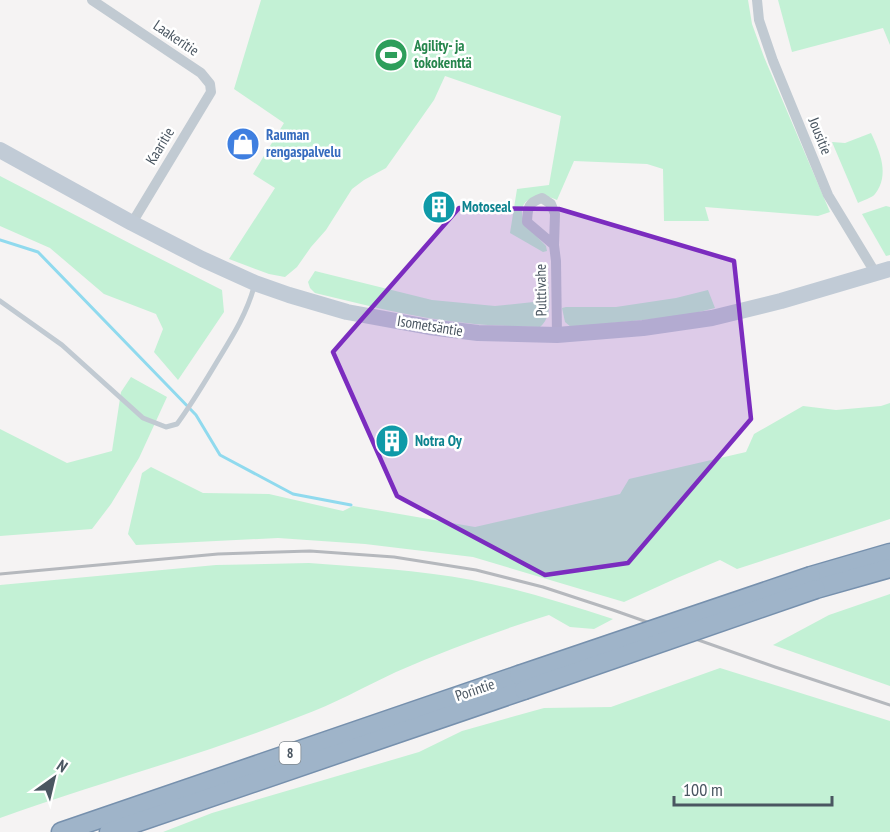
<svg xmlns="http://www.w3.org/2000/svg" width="890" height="832" viewBox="0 0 890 832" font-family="'PT Sans Narrow',sans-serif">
  <rect width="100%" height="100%" fill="#f5f3f3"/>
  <g fill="#c3f1d5">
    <path d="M261,0h487l4,24 12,33 66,155 -12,4 -113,-9 4,14h-45l-1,-52 -16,-5 -73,-3 -17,39c-16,-9 -43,-2 -33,21 3,7 16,18 22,25l1,5 -4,1 -33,-19 7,-44 32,-4 12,-69 -116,-40 -11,24 -48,68 -22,12 -12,9 -26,41 -15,17 -14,20 -12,10 -16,-3 -40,-15 46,-71 -22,-14 31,-51 -50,-34z"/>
    <path d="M778,0h112v45l-7,-17 -91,24z"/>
    <path d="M871,133c9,19 19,42 4,61 -3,4 -12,6 -17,9l-26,-61 13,1z"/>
    <path d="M0,176l135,70 87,44 2,22 -46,68 -24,-28 9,-23 -7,-15 -52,-20 -54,-46 -50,-22z"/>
    <path d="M886,206l4,1v48l-4,1 -24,-42z"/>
    <path d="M315,271l117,29 63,6 48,-5 1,-25 2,1 2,4c1,15 5,35 -8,46 -25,-1 -50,-1 -74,-4 -51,-5 -101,-18 -151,-30l-5,-5 -2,-6z"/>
    <path d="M708,290l7,18 -32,8 -112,11 -6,-5 -3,-14 4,-1h50l60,-9z"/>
    <path d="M131,377l36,20 -28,61 -28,46 -19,25 -92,7v-107l67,34 45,-12 9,-59z"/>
    <path d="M890,403v116l-153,50 -17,-9 -43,18 -53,24 -151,-45 -108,-13 -87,-6 -142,7 -8,-11 14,-61 9,-6 52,26 66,1 74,17 10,-5 122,21 145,-33 9,-15 117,-27 8,-18 49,-28 33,4 45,-4z"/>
    <path d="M309,563c54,4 109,7 163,17 48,9 94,24 141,39l-19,10 -24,-2 -21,-12c-52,16 -103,35 -153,57 -32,15 -62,32 -95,44 -98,39 -201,66 -301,102v-233l216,-20z"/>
    <path d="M890,594v92l-117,-41 56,-30z"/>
    <path d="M720,668l170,53v111h-727l49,-19 207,-61 43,-21 82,-23 67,-1z"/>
  </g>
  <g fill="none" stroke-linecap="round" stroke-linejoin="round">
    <path stroke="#90daee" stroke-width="3" d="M0,240l38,12 158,163 24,40 73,39 58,11"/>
    <g stroke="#7690ad" stroke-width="21">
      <g id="trunk">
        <path d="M811,576l79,-23"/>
        <path d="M816,589l74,-21"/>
        <path d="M61,832l458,-157"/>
        <path d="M109,832l415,-142"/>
      </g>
    </g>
    <path stroke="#c1cad2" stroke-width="5" d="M0,301l62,44 81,73 23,9 11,-3c14,-19 26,-39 38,-59 15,-25 31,-49 39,-78"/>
    <g stroke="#c1cad2" stroke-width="10">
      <path d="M92,0l109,73 9,11 1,8 -79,131"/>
      <path d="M757,0l2,20 14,41 55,134 48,79"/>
      <path d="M554,245l-27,-23c1,-14 0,-19 15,-24l9,6 4,10 -1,31 2,16 1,74"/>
    </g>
    <path stroke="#c1cbd6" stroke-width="16" d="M0,150l132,73 70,36 53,24 34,12 58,17 82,15 49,6 79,2 86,-7 69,-10 69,-17 109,-32"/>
    <use href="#trunk" stroke="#9fb4c9" stroke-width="18"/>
    <path stroke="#b5b8bd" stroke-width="3" d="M0,574l218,-20 92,-3 84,6 82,13 67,17 70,23 162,57 115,38"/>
    <g stroke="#7690ad" stroke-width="21" stroke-linecap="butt">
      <g id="trunk-bridge">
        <path d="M519,675l292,-99"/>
        <path d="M524,690l292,-101"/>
      </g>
    </g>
    <use href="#trunk-bridge" stroke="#9fb4c9" stroke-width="18"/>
  </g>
  <path fill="#7b2cbf" fill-opacity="0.2" stroke="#7b2cbf" stroke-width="4.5" stroke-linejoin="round" d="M459,208l100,1 175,52 17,158 -123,144 -83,12 -148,-79 -64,-144z"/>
  <defs>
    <g id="stadium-disc" transform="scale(1.725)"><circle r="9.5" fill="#2e9e5b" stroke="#fff"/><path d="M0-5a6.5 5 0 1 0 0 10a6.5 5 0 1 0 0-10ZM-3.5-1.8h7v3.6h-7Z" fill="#fff"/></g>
    <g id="shop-disc" transform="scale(1.725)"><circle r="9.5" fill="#3f7fe0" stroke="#fff"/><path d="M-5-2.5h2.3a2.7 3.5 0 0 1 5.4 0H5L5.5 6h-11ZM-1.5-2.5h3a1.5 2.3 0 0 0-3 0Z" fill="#fff"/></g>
    <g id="building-disc" transform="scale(1.725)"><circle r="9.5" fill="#0f9aa8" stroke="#fff"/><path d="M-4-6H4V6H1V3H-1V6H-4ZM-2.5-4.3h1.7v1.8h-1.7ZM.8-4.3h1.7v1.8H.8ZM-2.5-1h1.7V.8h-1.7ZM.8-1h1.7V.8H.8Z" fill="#fff"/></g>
  </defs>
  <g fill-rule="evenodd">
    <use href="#stadium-disc" x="391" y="55"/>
    <use href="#shop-disc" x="243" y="144"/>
    <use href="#building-disc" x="439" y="207"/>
    <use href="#building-disc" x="392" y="441"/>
  </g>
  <g text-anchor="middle" stroke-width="5" stroke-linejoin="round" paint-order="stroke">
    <rect fill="#fff" stroke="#808990" stroke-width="1.5" x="279.5" y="742" width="21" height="22" rx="4.5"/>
    <g font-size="14" font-weight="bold" fill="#4a5661">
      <text x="290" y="758">8</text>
    </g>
    <g font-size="15" fill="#4a5661" stroke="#fff">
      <text transform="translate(176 38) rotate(34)" y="5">Laakeritie</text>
      <text transform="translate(820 136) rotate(68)" y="5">Jousitie</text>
      <text transform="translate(160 146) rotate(-59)" y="5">Kaaritie</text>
      <text transform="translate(541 290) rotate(-91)" y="5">Pulttivahe</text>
      <text transform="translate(430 326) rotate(9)" y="5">Isometsäntie</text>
      <text transform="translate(475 690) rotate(-19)" y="5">Porintie</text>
    </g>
    <g font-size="15" font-weight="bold" fill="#27864d" stroke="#fff" text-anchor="start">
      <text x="414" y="51">Agility- ja<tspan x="414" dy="17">tokokenttä</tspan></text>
    </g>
    <g font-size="15" font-weight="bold" fill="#366cbe" stroke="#fff" text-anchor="start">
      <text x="266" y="140">Rauman<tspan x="266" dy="17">rengaspalvelu</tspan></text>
    </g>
    <g font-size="15" font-weight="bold" fill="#0d838f" stroke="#fff" text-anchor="start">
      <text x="462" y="212">Motoseal</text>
      <text x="415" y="446">Notra Oy</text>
    </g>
  </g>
  <g transform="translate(54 778) rotate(34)" stroke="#ffffff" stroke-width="4.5" paint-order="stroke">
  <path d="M0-4.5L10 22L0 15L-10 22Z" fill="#4a5661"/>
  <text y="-9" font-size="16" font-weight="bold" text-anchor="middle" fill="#4a5661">N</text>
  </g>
  <path d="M674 796v9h158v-9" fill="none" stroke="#4a5661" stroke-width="3"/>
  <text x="683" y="796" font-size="18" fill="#4a5661" stroke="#ffffff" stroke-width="4.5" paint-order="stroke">100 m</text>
</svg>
